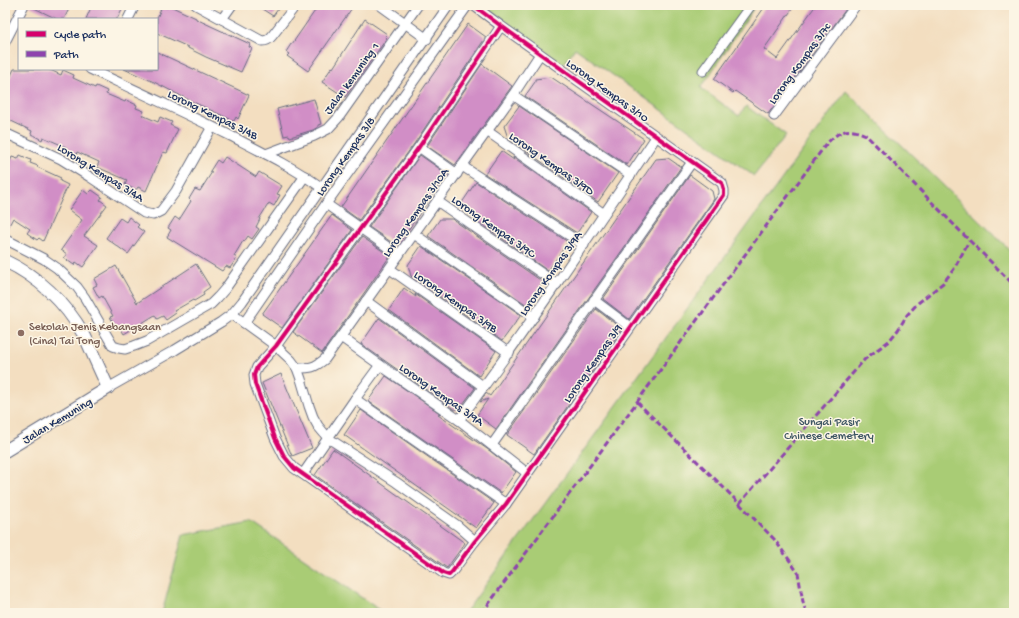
<svg xmlns="http://www.w3.org/2000/svg" width="1019" height="618" viewBox="0 0 1019 618" font-family="'Gochi Hand',sans-serif">
  <rect width="100%" height="100%" fill="#fcf5e5"/>
  <filter id="ink" filterUnits="userSpaceOnUse"><feTurbulence type="fractalNoise" baseFrequency=".025" numOctaves="2"/><feDisplacementMap in="SourceGraphic" scale="8" xChannelSelector="R" yChannelSelector="G"/><feConvolveMatrix kernelMatrix="1 2 1 2 8 2 1 2 1" color-interpolation-filters="sRGB"/></filter>
  <filter id="wash" filterUnits="userSpaceOnUse"><feTurbulence type="fractalNoise" baseFrequency=".012" numOctaves="4" result="noise"/><feDisplacementMap in="SourceGraphic" scale="16" xChannelSelector="R" yChannelSelector="G"/><feGaussianBlur stdDeviation="0.9" result="paint"/><feColorMatrix in="noise" values="0 0 0 0 0 0 0 0 0 0 0 0 0 0 0 0 0 1.4 0 .05"/><feComposite in="paint" operator="in"/></filter>
  <g filter="url(#wash)">
    <rect width="100%" height="100%" fill="#f3dec0"/>
    <g fill="#a9cc75" stroke="#627e6a">
      <path d="M493,5h255l5,4 -52,79 38,28 7,-10 40,29 -32,41 -179,-128 -13,19 -75,-54z"/>
      <path d="M846,91l168,163v359h-549z"/>
      <path d="M251,522l133,91h-222l21,-78z"/>
    </g>
    <g id="blocks">
      <g fill="#d18ec6">
        <path d="M30,5h41l-7,14h-7l-27,-13z"/>
        <path d="M92,5h32l-7,14h-31z"/>
        <path d="M168,5l28,13v1l17,8 37,17 -1,3 3,1 -11,24 -35,-15 -18,-9v-1l-31,-14v-15l5,-12 5,2z"/>
        <path d="M256,5h25l-8,11z"/>
        <path d="M319,5h28l5,3 -44,63 -21,-15 2,-2 -3,-2 5,-8h1z"/>
        <path d="M766,5h29l-31,44 13,10 39,-54h33l-81,109 -33,-23 -2,2 -19,-14z"/>
        <path d="M365,19l22,15 -2,2 2,2 -39,55 -3,4 -23,-15 10,-15 1,1z"/>
        <path d="M468,24l18,13 -72,107 -55,76 -18,-13z"/>
        <path d="M157,52l92,43 -11,24 -2,-2 -2,4 -45,-21 -35,-18 -30,-13h33z"/>
        <path d="M482,64l30,22 -57,79 -28,-19z"/>
        <path d="M14,69h34l13,6 2,-5 11,5 -1,3 22,10 1,-2 11,5 -1,3 19,8 1,-2 11,5 -1,3 8,3 -2,4 16,7 2,-5 12,5 -2,3 8,4 -11,24 -4,-1 -17,39 -8,-4 -2,3 -11,-5 2,-5 -30,-13 2,-5 -22,-10 -1,3 -11,-5 1,-3 -23,-10 -1,3 -11,-6 1,-3 -27,-13v-30z"/>
        <path d="M551,77l93,62 -17,26 -102,-69 10,-14v-3z"/>
        <path d="M314,99l7,25 -3,1v2l-5,3 -23,7 -1,-2 -5,1 -7,-27z"/>
        <path d="M519,106l99,67 -20,29 -90,-64 -4,-12z"/>
        <path d="M501,151l13,9 -1,-3 78,55 -14,21 -92,-59z"/>
        <path d="M20,155l11,5 -1,3 8,3 -1,1 24,11 -1,3 8,4 -25,56 -4,-3 -2,2 -10,-7 3,-4 -17,-11 -8,15v-61l7,-15 6,2z"/>
        <path d="M420,155l27,19 -50,72 -28,-19z"/>
        <path d="M225,157l31,20 3,-5 23,14 -5,8 3,1 -6,11 -5,-3 -10,16h1l-4,8 3,2 -7,10 -4,-3 -4,6 -1,-1 -9,15 3,2 -7,10 -4,-2 -4,5 -55,-34 4,-7 -3,-2 7,-11 4,3 12,-19 -2,-2 6,-10 5,2 12,-19 -2,-1 7,-11 4,3z"/>
        <path d="M668,158l13,9 -185,262 -19,-14 11,-16 -8,3 6,-9 4,3 166,-237z"/>
        <path d="M690,175l22,16 2,8 -85,120 -26,-20z"/>
        <path d="M476,182l92,60 -20,29 -75,-53h2l-16,-11z"/>
        <path d="M83,190l5,4 4,-4 10,7 -2,3 7,5 -23,31 14,9 -15,22 -7,-5 -2,3 -10,-7 3,-4 -6,-4 21,-30 -13,-10z"/>
        <path d="M332,215l20,15 -70,98 -20,-14z"/>
        <path d="M129,217l10,8 -2,2 7,5 -16,22 -22,-16 14,-20 6,4z"/>
        <path d="M440,219h12l91,63 -16,23 -99,-69z"/>
        <path d="M362,237l28,19 -68,97 -29,-21z"/>
        <path d="M421,246l100,69 -19,26 -91,-65 -3,-11z"/>
        <path d="M196,264l14,23 -7,5 1,3 -10,6 -1,-1 -19,11 2,2 -10,7 -3,-4 -6,3 -2,-4 -31,19 -5,-8 -2,2 -7,-11 3,-1 -11,-20 -3,2 -6,-11 4,-2 -3,-6 22,-13 21,37z"/>
        <path d="M404,288l12,9 -1,-3 81,57 -17,25 -90,-66z"/>
        <path d="M596,309l26,20 -88,125 -27,-19z"/>
        <path d="M379,318l96,70 -15,20 -5,2 -94,-66z"/>
        <path d="M281,374l31,74 -20,8 -30,-73z"/>
        <path d="M386,376l55,38 -3,1 52,36 26,21 -15,21 -133,-92z"/>
        <path d="M361,410l133,93 -18,25 -132,-93z"/>
        <path d="M333,449l132,94 -18,25 -132,-93z"/>
      </g>
    </g>
  </g>
  <g filter="url(#ink)">
    <use href="#blocks" fill-opacity="0" stroke="#676c80" stroke-width="1"/>
    <g fill="none" stroke-linecap="round" stroke-linejoin="round">
      <g stroke="#676c80" stroke-width="11">
        <g id="street">
          <path d="M196,5l66,36c4,0 7,-1 10,-5l24,-31"/>
          <path d="M380,5l47,34"/>
          <path d="M473,5l28,21 221,157 2,7v5l-218,309 -31,37 -23,31 -3,3 -6,-2 -149,-105 -10,-12 -9,-18 -20,-54 -1,-9 3,-8 19,-21 143,-199 82,-121"/>
          <path d="M128,19l7,-14"/>
          <path d="M222,19l10,-14"/>
          <path d="M5,42l19,-37"/>
          <path d="M90,69c47,22 95,44 141,67 31,16 62,31 91,52"/>
          <path d="M703,71l48,-66"/>
          <path d="M513,95l118,80"/>
          <path d="M774,116l82,-111"/>
          <path d="M487,131l117,83"/>
          <path d="M5,133l56,26 29,18 54,36 9,2 8,-4 15,-20 36,-64"/>
          <path d="M419,147l38,27"/>
          <path d="M266,154l48,-18 14,-7 11,-12 79,-112"/>
          <path d="M462,166l122,79"/>
          <path d="M437,201l120,83"/>
          <path d="M326,204l73,51"/>
          <path d="M414,234l120,83"/>
          <path d="M5,239l39,20 13,9 20,19 8,11 28,48 6,2 6,1 9,-3 13,-5 64,-37 7,-7 7,-8 80,-113"/>
          <path d="M390,269l119,84"/>
          <path d="M594,300l36,27"/>
          <path d="M366,301l118,86"/>
          <path d="M232,314l44,32 15,14 6,8 4,11 8,27 4,11 5,9 10,12 68,44 62,44 17,15"/>
          <path d="M244,323l82,-119 142,-199"/>
          <path d="M341,337l39,28 79,55 68,53"/>
          <path d="M297,368c14,0 17,0 28,-9l137,-193 51,-71 27,-41"/>
          <path d="M108,388l67,-38 46,-28 11,-8 10,-12 207,-297"/>
          <path d="M355,399l151,105"/>
          <path d="M459,420c69,-92 133,-188 197,-283"/>
          <path d="M492,445l200,-283"/>
          <path d="M303,474l52,-75 25,-34"/>
        </g>
      </g>
      <g stroke="#676c80" stroke-width="14">
        <path id="secondary" d="M5,261c34,16 60,41 79,74 3,5 5,11 8,17 5,12 11,24 16,36l-103,63"/>
      </g>
      <use href="#street" stroke="#fff" stroke-width="9"/>
      <use href="#secondary" stroke="#fff" stroke-width="12"/>
      <g stroke="#8e44ad" stroke-width="3" stroke-dasharray="6 3" stroke-linecap="butt">
        <path d="M637,402l86,85 51,52 16,22 8,12 5,29 3,11"/>
        <path d="M739,504l126,-145 24,-18 9,-11 9,-15 11,-12 25,-20 11,-14 15,-28"/>
        <path d="M482,613l345,-470c13,-13 22,-16 39,-8l98,100 50,50"/>
      </g>
      <g stroke="#fcf5e5" stroke-width="6">
        <path id="cycleway" d="M473,5l28,21 221,157 2,7v5l-218,309 -31,37 -23,31 -3,3 -6,-2 -149,-105 -10,-12 -9,-18 -20,-54 -1,-9 3,-8 19,-21 143,-199 82,-121"/>
      </g>
      <use href="#cycleway" stroke="#d6006c" stroke-width="4"/>
    </g>
  </g>
  <circle fill="#8d6e63" stroke="#fcf5e5" stroke-width="1.5" cx="21" cy="333" r="4"/>
  <g text-anchor="middle" stroke-width="3" stroke-linejoin="round" paint-order="stroke">
    <g font-size="12" fill="#1b2f5e" stroke="#fcf5e5">
      <text transform="translate(799 63) rotate(-54)" y="4">Lorong Kompas 3/7c</text>
      <text transform="translate(351 78) rotate(-54)" y="4">Jalan kemuning 1</text>
      <text transform="translate(608 90) rotate(36)" y="4">Lorong Kempas 3/10</text>
      <text transform="translate(213 114) rotate(26)" y="4">Lorong Kempas 3/4B</text>
      <text transform="translate(345 156) rotate(-55)" y="4">Lorong Kempas 3/8</text>
      <text transform="translate(552 163) rotate(35)" y="4">Lorong Kempas 3/9D</text>
      <text transform="translate(101 172) rotate(32)" y="4">Lorong Kempas 3/4A</text>
      <text transform="translate(415 212) rotate(-55)" y="4">Lorong Kempas 3/10A</text>
      <text transform="translate(494 226) rotate(35)" y="4">Lorong Kempas 3/9C</text>
      <text transform="translate(550 273) rotate(-55)" y="4">Lorong Kompas 3/9A</text>
      <text transform="translate(456 301) rotate(35)" y="4">Lorong Kempas 3/9B</text>
      <text transform="translate(592 363) rotate(-55)" y="4">Lorong Kempas 3/9</text>
      <text transform="translate(442 394) rotate(35)" y="4">Lorong Kempas 3/9A</text>
      <text transform="translate(57 420) rotate(-31)" y="4">Jalan Kemuning</text>
    </g>
    <g font-size="12" fill="#785e54" stroke="#fcf5e5" text-anchor="start">
      <text x="29" y="330">Sekolah Jenis Kebangsaan<tspan x="29" dy="14">(Cina) Tai Tong</tspan></text>
    </g>
    <g font-size="12" fill="#3e5664" stroke="#fcf5e5">
      <text x="829" y="425">Sungai Pasir<tspan x="829" dy="14">Chinese Cemetery</tspan></text>
    </g>
  </g>
  <rect width="1019" height="618" fill="none" stroke="#fcf5e5" stroke-width="20"/>
  <rect x="18" y="18" width="140" height="52" fill="#fcf5e5" stroke="#a2a6af"/>
  <rect x="26" y="31" width="20" height="6" fill="#d6006c" stroke="#a2a6af"/>
  <text x="54" y="38" font-size="12" fill="#1b2f5e">Cycle path</text>
  <rect x="26" y="51" width="20" height="6" fill="#8e44ad" stroke="#a2a6af"/>
  <text x="54" y="58" font-size="12" fill="#1b2f5e">Path</text>
</svg>
